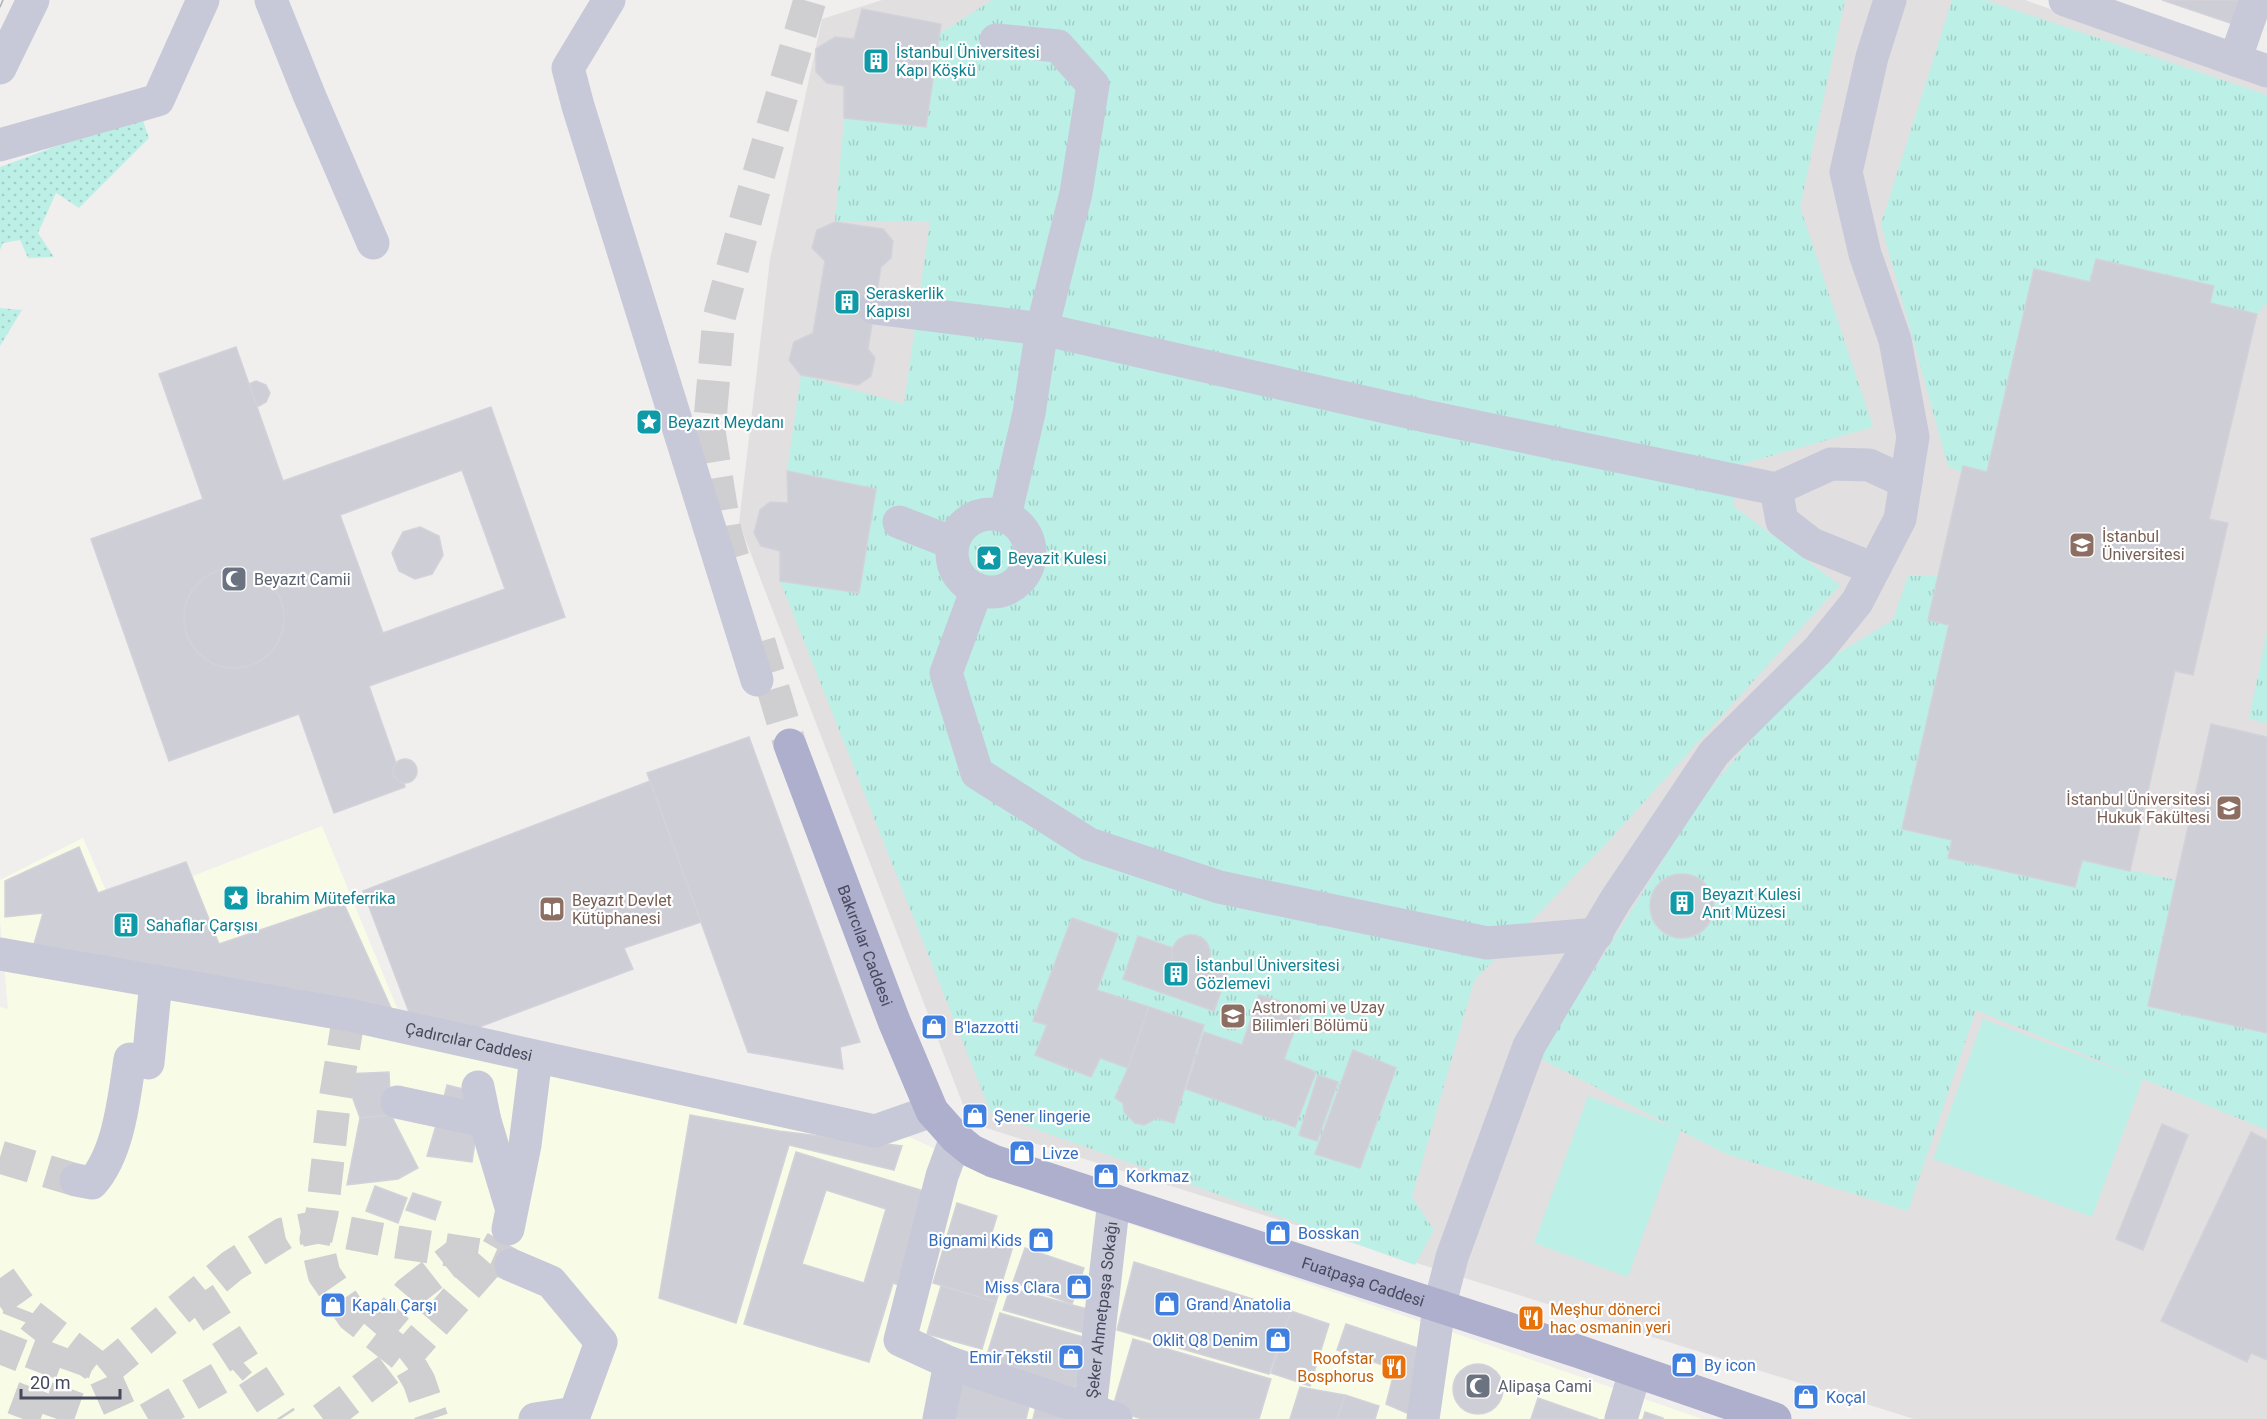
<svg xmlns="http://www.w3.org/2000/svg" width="2267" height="1419" viewBox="0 0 2267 1419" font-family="Roboto,sans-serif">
  <defs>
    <pattern id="grass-dots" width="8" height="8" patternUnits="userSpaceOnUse" patternTransform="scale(1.5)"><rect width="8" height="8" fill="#bcefe6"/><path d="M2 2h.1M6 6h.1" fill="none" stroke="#a3cec8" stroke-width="1.8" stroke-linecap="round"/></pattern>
    <pattern id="park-tufts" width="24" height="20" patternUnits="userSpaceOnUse" patternTransform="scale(1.5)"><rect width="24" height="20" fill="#bcefe6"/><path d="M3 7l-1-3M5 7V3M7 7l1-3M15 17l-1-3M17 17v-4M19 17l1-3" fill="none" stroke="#a3cec8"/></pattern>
  </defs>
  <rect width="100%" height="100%" fill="#f1efee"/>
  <path fill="#f8fce7" d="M322,826l89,216 501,96 89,43 424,142 277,96h-1702v-412l8,2 -8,-88v-41l83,-42 30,69z"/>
  <path fill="#e2dfe0" d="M882,0h1143l242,85v1334h-353l-944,-296 -231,-600 31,-264 52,-240z"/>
  <g fill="url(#grass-dots)">
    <path d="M141,115l8,23 -70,70 -23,-15 -18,40 16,24 -26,1 -8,-18 -17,3 -3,7v-83z"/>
    <path d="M0,308l22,2 -22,36z"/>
  </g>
  <g fill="url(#park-tufts)">
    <path d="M992,0h853l-45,207 73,220 -131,37 -9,42 107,79 -225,249 -141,147 -62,216 22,33 -19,35 -424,-152 -211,-532 79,11 17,-103 -89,-18 14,-96 103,29 26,-183 -95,1 9,-104 82,8 13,-92z"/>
    <path d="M1952,0h33l282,95v208l-10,11 -47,-11 3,-17 -117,-27 -6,23 -56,-13 -47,203 -23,-5 10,11 -26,-12 -67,-242z"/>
    <path d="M1908,576h33l-13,44 21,5 -47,204 50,11 -3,18 126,29 7,-27 94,20 -28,126 119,27v97l-291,-120 -68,201 -182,-57 -187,-96 164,-262 109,-127 81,-49z"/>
    <path d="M2267,632v91l-18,-4z"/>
  </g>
  <g fill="#bcefe6">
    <path d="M1983,1019l160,60 -51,138 -159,-58z"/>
    <path d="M1588,1096l93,34 -53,147 -94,-34z"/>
  </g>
  <g fill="#ceced6" stroke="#d3d2da" stroke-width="1.5" fill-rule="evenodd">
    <path d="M2162,0h83l-9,25z"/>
    <path d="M862,9l79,15 -15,103 -82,-9v-32l-17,-3 -11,-11v-23l19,-12 19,2z"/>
    <path d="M835,222l48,7 10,12 -2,17 -10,9 -13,82 7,9 -4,18 -13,9 -57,-10 -12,-15 5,-18 19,-9 12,-72 -13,-13 5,-18z"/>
    <path d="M2096,259l118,27 -4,17 47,11 -48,205 19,4 -35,152 -18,-4 -45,200 -48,-11 -7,27 -127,-29 4,-18 -50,-11 47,-204 -21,-5 35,-154 24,6 47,-203 56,13z"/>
    <path d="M236,347l47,134 208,-74 74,210 -196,69 27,77 -2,3v10l10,7 1,4 -71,26 -35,-99 -130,47 -78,-222 112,-40 -44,-125zM462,470l43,119 -122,44 -43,-118z"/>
    <path d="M256,381l10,4 4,8 -4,9 -7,4h-2l-8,-22z"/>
    <path d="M787,471l89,18 -17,104 -79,-12v-30l-19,-5 -7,-13 6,-23 10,-8 18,1z"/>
    <path d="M420,527l19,9 4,19 -11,19 -17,5 -16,-8 -7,-18 11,-21z"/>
    <circle cx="234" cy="618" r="50"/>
    <path d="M2211,724l56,13v296l-119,-27z"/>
    <path d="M749,737l111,305 -20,5 3,22 -95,-17 -101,-279z"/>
    <circle cx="405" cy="771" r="12"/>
    <path d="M650,781l51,141 -77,26 9,21 -159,60 -62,-9 -49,-129z"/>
    <path d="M79,847l19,46 88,-31 33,82 124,-42 49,108 -358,-66 9,-31 -38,4v-36z"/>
    <circle cx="1682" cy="906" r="32"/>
    <path d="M1072,918l46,16 -21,56 52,17 -21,61 -28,-10 -9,19 -56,-22 12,-30 -14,-4z"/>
    <path d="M1190,935l12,3 5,5 3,7 -1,11 20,8 -15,42 -91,-32 15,-43 35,12 5,-8z"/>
    <circle cx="1191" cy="954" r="19"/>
    <path d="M1259,995l44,13 -19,51 32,13 -21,55 -109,-38 18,-57 38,13z"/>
    <path d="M1149,1007l55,18 -30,98 -17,-5 -13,7 -9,-2 -11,-11 -1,-9 -8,-5 13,-30z"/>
    <path d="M1353,1050l43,18 -36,100 -45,-14z"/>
    <path d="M389,1072l2,43 -31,3 -16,-44z"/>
    <path d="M1318,1075l20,7 -21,59 -18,-6z"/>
    <path d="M447,1085l36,9 -42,15z"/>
    <path d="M391,1115l27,53 -20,11 -51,6 13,-67z"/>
    <path d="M439,1115l39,8 -6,39 -45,-6z"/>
    <path d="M690,1115l89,16 123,15 -8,24 -105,-25 -53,178 -77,-25z"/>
    <path d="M2162,1124l26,11 -45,115 -27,-11z"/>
    <path d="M2251,1132l16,8v220l-16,-7 -4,9 -86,-41z"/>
    <path d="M796,1152l141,43 -29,93 -15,-5 -24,79 -125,-38zM826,1190l60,19 -22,74 -62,-19z"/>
    <path d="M375,1186l32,12 -9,25 -32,-12z"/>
    <path d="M413,1193l28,9 -6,18 -29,-10z"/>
    <path d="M957,1203l40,13 -7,23 23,7 -17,56 -63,-19z"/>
    <path d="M1025,1248l59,20 -12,36 -59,-22z"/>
    <path d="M1134,1262l157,49 -22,63 -152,-44z"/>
    <path d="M941,1286l55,16 -14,47 -55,-15z"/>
    <path d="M1010,1288l81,22 -6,23 -82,-23z"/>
    <path d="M1291,1311l38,13 -19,62 -39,-13z"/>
    <path d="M1000,1313l90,26 -15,49 -89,-30z"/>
    <path d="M1346,1324l81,27 -18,63 -23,-10 9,-35 -58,-19z"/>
    <path d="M1133,1339l138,40 -12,40h-117l-30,-9z"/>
    <circle cx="1478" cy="1389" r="25"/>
    <path d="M957,1379l74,19 -5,21h-80z"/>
    <path d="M1300,1387l45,8 -8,24h-47z"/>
    <path d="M1345,1395l34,11 -4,13h-38z"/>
    <path d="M1538,1398l60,21h-67z"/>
    <path d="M1036,1406l41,13h-44z"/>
    <path d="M1645,1412l18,6v1h-20z"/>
  </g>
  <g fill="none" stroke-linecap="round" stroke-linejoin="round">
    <g stroke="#cfced1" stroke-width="33" stroke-dasharray="33 16" stroke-linecap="butt">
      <path d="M349,1015l-15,91 -12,107 -6,26 8,35 29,42 52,41 14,24 13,38"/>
      <path d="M0,1157l76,23"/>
      <path d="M0,1278l22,31 81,63 21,47"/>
      <path d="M199,1294l82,125"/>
      <path d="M375,1333l34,-40 52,-41"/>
      <path d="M0,1365l22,-56"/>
      <path d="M103,1372l129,-106 51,-32 35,-7 67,13 108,17 18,8"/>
      <path d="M23,1419l32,-85"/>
      <path d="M57,1419l23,-65"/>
      <path d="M148,1419l75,-43 18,-16"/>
      <path d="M323,1419l82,-62 88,-100 9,-16"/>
    </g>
    <g stroke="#cfced1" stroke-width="33" stroke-dasharray="33 16" stroke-linecap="butt">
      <path d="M733,558l-8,-27 -16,-100 10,-113 31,-114 60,-204"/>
      <path d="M759,642l31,103"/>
    </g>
    <g stroke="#c7c9d8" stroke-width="33">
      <path d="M271,0l39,97 63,146"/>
      <path d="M609,0l-41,68 10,38 179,574"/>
      <path d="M2065,0l202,71"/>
      <path d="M996,40l62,6 35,39 -17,108 -34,136 -13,84 -24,103"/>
      <path d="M2235,60l21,-60"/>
      <path d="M0,68l33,-68"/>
      <path d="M0,145l158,-45 45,-100"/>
      <path d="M874,308l168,21 383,87 351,73 55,-25 38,1 37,17"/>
      <path d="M1776,489l6,32 30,23 62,25"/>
      <circle cx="991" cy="553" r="39"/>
      <path d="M899,522l54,21"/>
      <path d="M977,589l-31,84 31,100 112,71 130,43 268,56 110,-9"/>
      <path id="s1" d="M0,954l349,61 526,116 57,-20"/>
      <path d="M478,1087l7,34 26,86"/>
      <path d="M397,1102l88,19"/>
      <path d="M956,1138l-14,38 -42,164 50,23 166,56"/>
      <path d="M76,1180l16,3c27,-30 32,-85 38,-124l18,4 8,-82"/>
      <path d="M508,1229l17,-84 11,-88"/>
      <path d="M511,1265l40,17 50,60 -26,71 -40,6"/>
      <path d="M939,1419l11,-56"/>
      <path id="s2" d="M1089,1419l25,-219"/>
      <path d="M1423,1419l16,-111 13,-51 77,-211 86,-145 99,-148 104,-103 39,-48 43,-83 13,-82 -18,-97 -30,-86 -19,-82 26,-115 18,-57"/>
      <path d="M1621,1419l14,-47"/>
    </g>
    <path stroke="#adafcd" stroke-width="33" id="s3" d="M790,745l104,276 38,90 24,27 16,13 21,10 587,191 195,67"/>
    <path stroke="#b1b0b8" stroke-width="1.5" d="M0,7l3,-7"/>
  </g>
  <defs>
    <g id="building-square" transform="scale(1.35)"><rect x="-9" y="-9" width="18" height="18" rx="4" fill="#0f9aa8" stroke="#fff"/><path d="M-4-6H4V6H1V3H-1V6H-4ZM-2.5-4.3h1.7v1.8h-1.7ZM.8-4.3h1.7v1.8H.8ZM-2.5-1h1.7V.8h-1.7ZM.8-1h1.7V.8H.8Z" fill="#fff"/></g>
    <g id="sight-square" transform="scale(1.35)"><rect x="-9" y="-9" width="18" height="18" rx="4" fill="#0f9aa8" stroke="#fff"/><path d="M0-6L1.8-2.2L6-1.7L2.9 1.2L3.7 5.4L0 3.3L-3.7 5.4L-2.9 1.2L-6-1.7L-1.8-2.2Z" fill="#fff"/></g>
    <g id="university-square" transform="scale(1.35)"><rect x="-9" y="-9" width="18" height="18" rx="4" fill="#8d6e63" stroke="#fff"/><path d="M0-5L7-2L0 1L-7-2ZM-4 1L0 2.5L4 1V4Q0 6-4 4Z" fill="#fff"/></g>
    <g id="mosque-square" transform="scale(1.35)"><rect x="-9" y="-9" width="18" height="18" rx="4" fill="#6b7280" stroke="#fff"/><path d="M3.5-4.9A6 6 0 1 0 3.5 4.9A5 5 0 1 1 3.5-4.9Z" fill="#fff"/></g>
    <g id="library-square" transform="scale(1.35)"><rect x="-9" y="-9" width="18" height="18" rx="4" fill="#8d6e63" stroke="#fff"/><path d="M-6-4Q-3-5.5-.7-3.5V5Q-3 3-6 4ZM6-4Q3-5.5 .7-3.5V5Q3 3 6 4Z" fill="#fff"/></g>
    <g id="shop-square" transform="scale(1.35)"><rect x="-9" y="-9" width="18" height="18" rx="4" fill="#3f7fe0" stroke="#fff"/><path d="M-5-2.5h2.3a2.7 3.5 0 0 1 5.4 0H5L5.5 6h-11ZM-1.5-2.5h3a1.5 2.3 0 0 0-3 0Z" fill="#fff"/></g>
    <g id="restaurant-square" transform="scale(1.35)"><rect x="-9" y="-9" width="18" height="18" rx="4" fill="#e8710a" stroke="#fff"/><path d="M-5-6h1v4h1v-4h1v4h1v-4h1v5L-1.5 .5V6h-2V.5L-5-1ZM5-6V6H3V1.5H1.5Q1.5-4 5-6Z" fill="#fff"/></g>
  </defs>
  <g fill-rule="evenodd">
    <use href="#building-square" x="876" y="61"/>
    <use href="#building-square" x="847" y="302"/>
    <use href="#sight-square" x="649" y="422"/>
    <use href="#university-square" x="2082" y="545"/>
    <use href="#sight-square" x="989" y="558"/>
    <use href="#mosque-square" x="234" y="579"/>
    <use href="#university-square" x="2229" y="808"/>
    <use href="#sight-square" x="236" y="898"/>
    <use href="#building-square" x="1682" y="903"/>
    <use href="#library-square" x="552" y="909"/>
    <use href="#building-square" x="126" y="925"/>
    <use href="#building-square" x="1176" y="974"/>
    <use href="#university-square" x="1233" y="1016"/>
    <use href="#shop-square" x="934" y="1027"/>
    <use href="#shop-square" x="975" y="1116"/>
    <use href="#shop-square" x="1022" y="1153"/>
    <use href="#shop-square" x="1106" y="1176"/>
    <use href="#shop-square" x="1278" y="1233"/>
    <use href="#shop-square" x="1041" y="1240"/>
    <use href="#shop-square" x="1079" y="1287"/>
    <use href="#shop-square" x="1167" y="1304"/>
    <use href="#shop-square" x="333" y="1305"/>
    <use href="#restaurant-square" x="1531" y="1318"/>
    <use href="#shop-square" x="1278" y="1340"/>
    <use href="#shop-square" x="1071" y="1357"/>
    <use href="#shop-square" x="1684" y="1365"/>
    <use href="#restaurant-square" x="1394" y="1367"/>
    <use href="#mosque-square" x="1478" y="1386"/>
    <use href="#shop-square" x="1806" y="1397"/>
  </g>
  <g text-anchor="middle" stroke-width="4.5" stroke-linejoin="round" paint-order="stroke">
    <g font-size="16" fill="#0d838f" stroke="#fff" text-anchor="start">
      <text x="896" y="58">İstanbul Üniversitesi<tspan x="896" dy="18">Kapı Köşkü</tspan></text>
      <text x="866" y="299">Seraskerlik<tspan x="866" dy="18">Kapısı</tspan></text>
      <text x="668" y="428">Beyazıt Meydanı</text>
      <text x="1008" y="564">Beyazit Kulesi</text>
      <text x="1702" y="900">Beyazıt Kulesi<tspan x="1702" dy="18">Anıt Müzesi</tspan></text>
      <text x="256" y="904">İbrahim Müteferrika</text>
      <text x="146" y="931">Sahaflar Çarşısı</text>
      <text x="1196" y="971">İstanbul Üniversitesi<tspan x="1196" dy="18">Gözlemevi</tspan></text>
    </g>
    <g font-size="16" fill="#785e54" stroke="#fff" text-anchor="start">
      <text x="2102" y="542">İstanbul<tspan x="2102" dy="18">Üniversitesi</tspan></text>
      <text x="2210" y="805" text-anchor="end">İstanbul Üniversitesi<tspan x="2210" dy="18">Hukuk Fakültesi</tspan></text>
      <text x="572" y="906">Beyazıt Devlet<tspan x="572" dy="18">Kütüphanesi</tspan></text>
      <text x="1252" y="1013">Astronomi ve Uzay<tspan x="1252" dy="18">Bilimleri Bölümü</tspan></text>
    </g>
    <g font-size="16" fill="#5b616d" stroke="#fff" text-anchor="start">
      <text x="254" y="585">Beyazıt Camii</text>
      <text x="1498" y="1392">Alipaşa Cami</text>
    </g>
    <g font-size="16" fill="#46485b" stroke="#fff">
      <text dy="6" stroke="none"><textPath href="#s3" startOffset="214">Bakırcılar Caddesi</textPath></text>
      <text dy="6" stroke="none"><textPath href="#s1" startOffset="477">Çadırcılar Caddesi</textPath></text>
      <text dy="6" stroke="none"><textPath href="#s3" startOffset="862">Fuatpaşa Caddesi</textPath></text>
      <text dy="6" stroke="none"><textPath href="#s2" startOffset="110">Şeker Ahmetpaşa Sokağı</textPath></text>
    </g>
    <g font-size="16" fill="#366cbe" stroke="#fff" text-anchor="start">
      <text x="954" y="1033">B'lazzotti</text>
      <text x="994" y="1122">Şener lingerie</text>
      <text x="1042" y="1159">Livze</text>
      <text x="1126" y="1182">Korkmaz</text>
      <text x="1298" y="1239">Bosskan</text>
      <text x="1022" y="1246" text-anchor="end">Bignami Kids</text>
      <text x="1060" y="1293" text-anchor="end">Miss Clara</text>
      <text x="1186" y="1310">Grand Anatolia</text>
      <text x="352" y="1311">Kapalı Çarşı</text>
      <text x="1258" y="1346" text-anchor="end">Oklit Q8 Denim</text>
      <text x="1052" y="1363" text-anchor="end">Emir Tekstil</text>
      <text x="1704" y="1371">By icon</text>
      <text x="1826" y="1403">Koçal</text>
    </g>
    <g font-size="16" fill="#c56008" stroke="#fff" text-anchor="start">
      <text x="1550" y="1315">Meşhur dönerci<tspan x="1550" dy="18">hac osmanin yeri</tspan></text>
      <text x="1374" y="1364" text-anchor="end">Roofstar<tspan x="1374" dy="18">Bosphorus</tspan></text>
    </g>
  </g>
  <path d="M21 1389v9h99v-9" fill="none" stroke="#46485b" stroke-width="3"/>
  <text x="30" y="1389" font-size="18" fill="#46485b" stroke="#ffffff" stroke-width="4.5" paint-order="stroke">20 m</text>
</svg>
